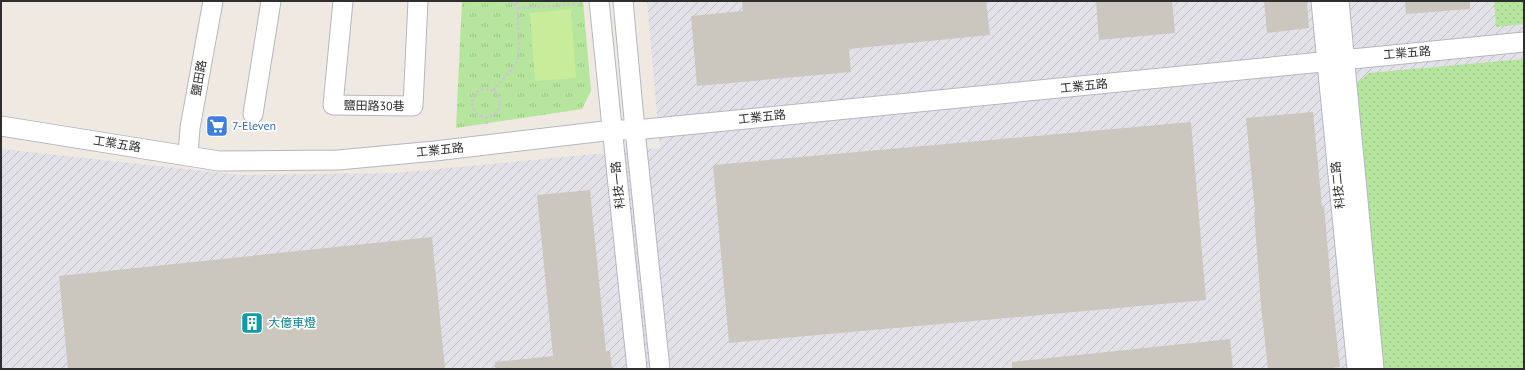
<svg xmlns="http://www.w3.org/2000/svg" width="1525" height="370" viewBox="0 0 1525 370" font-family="'PT Sans','Noto Sans TC',sans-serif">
  <defs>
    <pattern id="industrial-furrows" width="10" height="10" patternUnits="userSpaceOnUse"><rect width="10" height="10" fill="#e3e1e8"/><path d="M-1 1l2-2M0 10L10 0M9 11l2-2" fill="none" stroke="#c3c1c7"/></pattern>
    <pattern id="grass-dots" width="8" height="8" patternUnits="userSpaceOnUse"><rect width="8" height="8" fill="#b6e59e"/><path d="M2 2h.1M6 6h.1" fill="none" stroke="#9dc588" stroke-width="1.8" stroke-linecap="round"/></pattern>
    <pattern id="park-tufts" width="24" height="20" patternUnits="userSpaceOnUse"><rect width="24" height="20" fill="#b6e59e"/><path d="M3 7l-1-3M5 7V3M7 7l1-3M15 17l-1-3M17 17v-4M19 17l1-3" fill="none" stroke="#9dc588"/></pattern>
  </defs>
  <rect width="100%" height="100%" fill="#efe9e1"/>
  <path fill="url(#industrial-furrows)" d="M647,1h877v368h-1523v-220l240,26 154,-2 265,-25z"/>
  <g fill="url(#grass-dots)">
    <path d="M1494,1h30v23l-28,3z"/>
    <path d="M1524,59v310h-141l-26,-286 12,-10z"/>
  </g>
  <path fill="url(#park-tufts)" d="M462,1h121l8,90 -9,18 -126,19z"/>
  <path fill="#c9ec9a" d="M571,9l5,69 -41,3 -5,-68z"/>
  <g fill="#cbc7bf">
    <path d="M742,1h244l4,34 -141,14 2,23 -154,14 -6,-70 52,-5z"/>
    <path d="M1096,1h76l3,32 -76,7z"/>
    <path d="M1264,1h43l2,27 -42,5z"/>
    <path d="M1405,1h65v8l-64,5z"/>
    <path d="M1313,112l9,94h2l8,91 8,70 -18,2h-54l-7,-63 -7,-94h1l-9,-94z"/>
    <path d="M1191,122l15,178 -477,43 -16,-178z"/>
    <path d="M590,190l16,161h4l2,18h-117v-7l58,-6 -16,-161z"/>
    <path d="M432,237l13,132h-377l-9,-93z"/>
    <path d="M1230,339l3,30h-221v-7z"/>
  </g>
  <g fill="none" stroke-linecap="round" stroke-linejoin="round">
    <g stroke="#b4b7c1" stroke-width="21">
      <g id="minor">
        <path d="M343,1l-10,104 80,1 5,-105"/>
        <path d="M599,1l38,368"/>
        <path d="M623,1l12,129 25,239"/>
        <path d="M1321,1l36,368"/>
        <path d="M1339,1l35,368"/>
        <path d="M253,114l18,-113"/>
        <path d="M1,126l218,35 119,-1 97,-9 178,-21h22l889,-88"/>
        <path d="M188,155l2,-27 23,-127"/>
      </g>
    </g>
    <g stroke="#c9c9c9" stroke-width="2.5" stroke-dasharray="3 2" stroke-linecap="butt">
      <path d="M510,1l8,7 61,-4"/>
      <circle cx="486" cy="103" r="14"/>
      <path d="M493,91l25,-30 1,-18 -2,-42"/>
      <path d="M486,116l1,8"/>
    </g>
    <use href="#minor" stroke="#fff" stroke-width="19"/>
  </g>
  <defs>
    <g id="supermarket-square" transform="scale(1.15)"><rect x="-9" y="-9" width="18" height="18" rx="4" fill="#3f7fe0" stroke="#fff"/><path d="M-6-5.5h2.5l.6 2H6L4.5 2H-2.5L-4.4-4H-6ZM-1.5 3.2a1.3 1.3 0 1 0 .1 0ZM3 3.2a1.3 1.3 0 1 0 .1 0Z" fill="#fff"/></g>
    <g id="building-square" transform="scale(1.15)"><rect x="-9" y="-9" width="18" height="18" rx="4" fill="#0f9aa8" stroke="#fff"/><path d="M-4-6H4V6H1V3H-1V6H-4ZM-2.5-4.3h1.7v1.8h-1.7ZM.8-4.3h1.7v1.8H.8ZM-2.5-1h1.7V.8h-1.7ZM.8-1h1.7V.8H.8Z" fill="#fff"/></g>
  </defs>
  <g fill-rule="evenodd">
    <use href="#supermarket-square" x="217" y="126"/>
    <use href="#building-square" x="252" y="323"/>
  </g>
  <g text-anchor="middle" stroke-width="3.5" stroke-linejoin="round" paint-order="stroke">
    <g font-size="12" fill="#2e2e2e" stroke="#fff">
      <text transform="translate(1407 53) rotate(-5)" y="4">工業五路</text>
      <text transform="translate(199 78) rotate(-80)" y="4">鹽田路</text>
      <text transform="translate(1084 86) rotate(-6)" y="4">工業五路</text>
      <text transform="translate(374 106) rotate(1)" y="4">鹽田路30巷</text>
      <text transform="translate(762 117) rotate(-6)" y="4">工業五路</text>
      <text transform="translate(117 144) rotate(9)" y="4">工業五路</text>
      <text transform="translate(440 150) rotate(-6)" y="4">工業五路</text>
      <text transform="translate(618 185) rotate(-96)" y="4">科技一路</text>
      <text transform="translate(1338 185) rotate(-96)" y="4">科技二路</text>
    </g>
    <g font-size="12" fill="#366cbe" stroke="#fff" text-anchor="start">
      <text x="232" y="130">7-Eleven</text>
    </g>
    <g font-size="12" fill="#0d838f" stroke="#fff" text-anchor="start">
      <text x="268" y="327">大億車燈</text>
    </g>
  </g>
  <rect width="1525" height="370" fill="none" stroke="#2e2e2e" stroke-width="4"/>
</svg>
